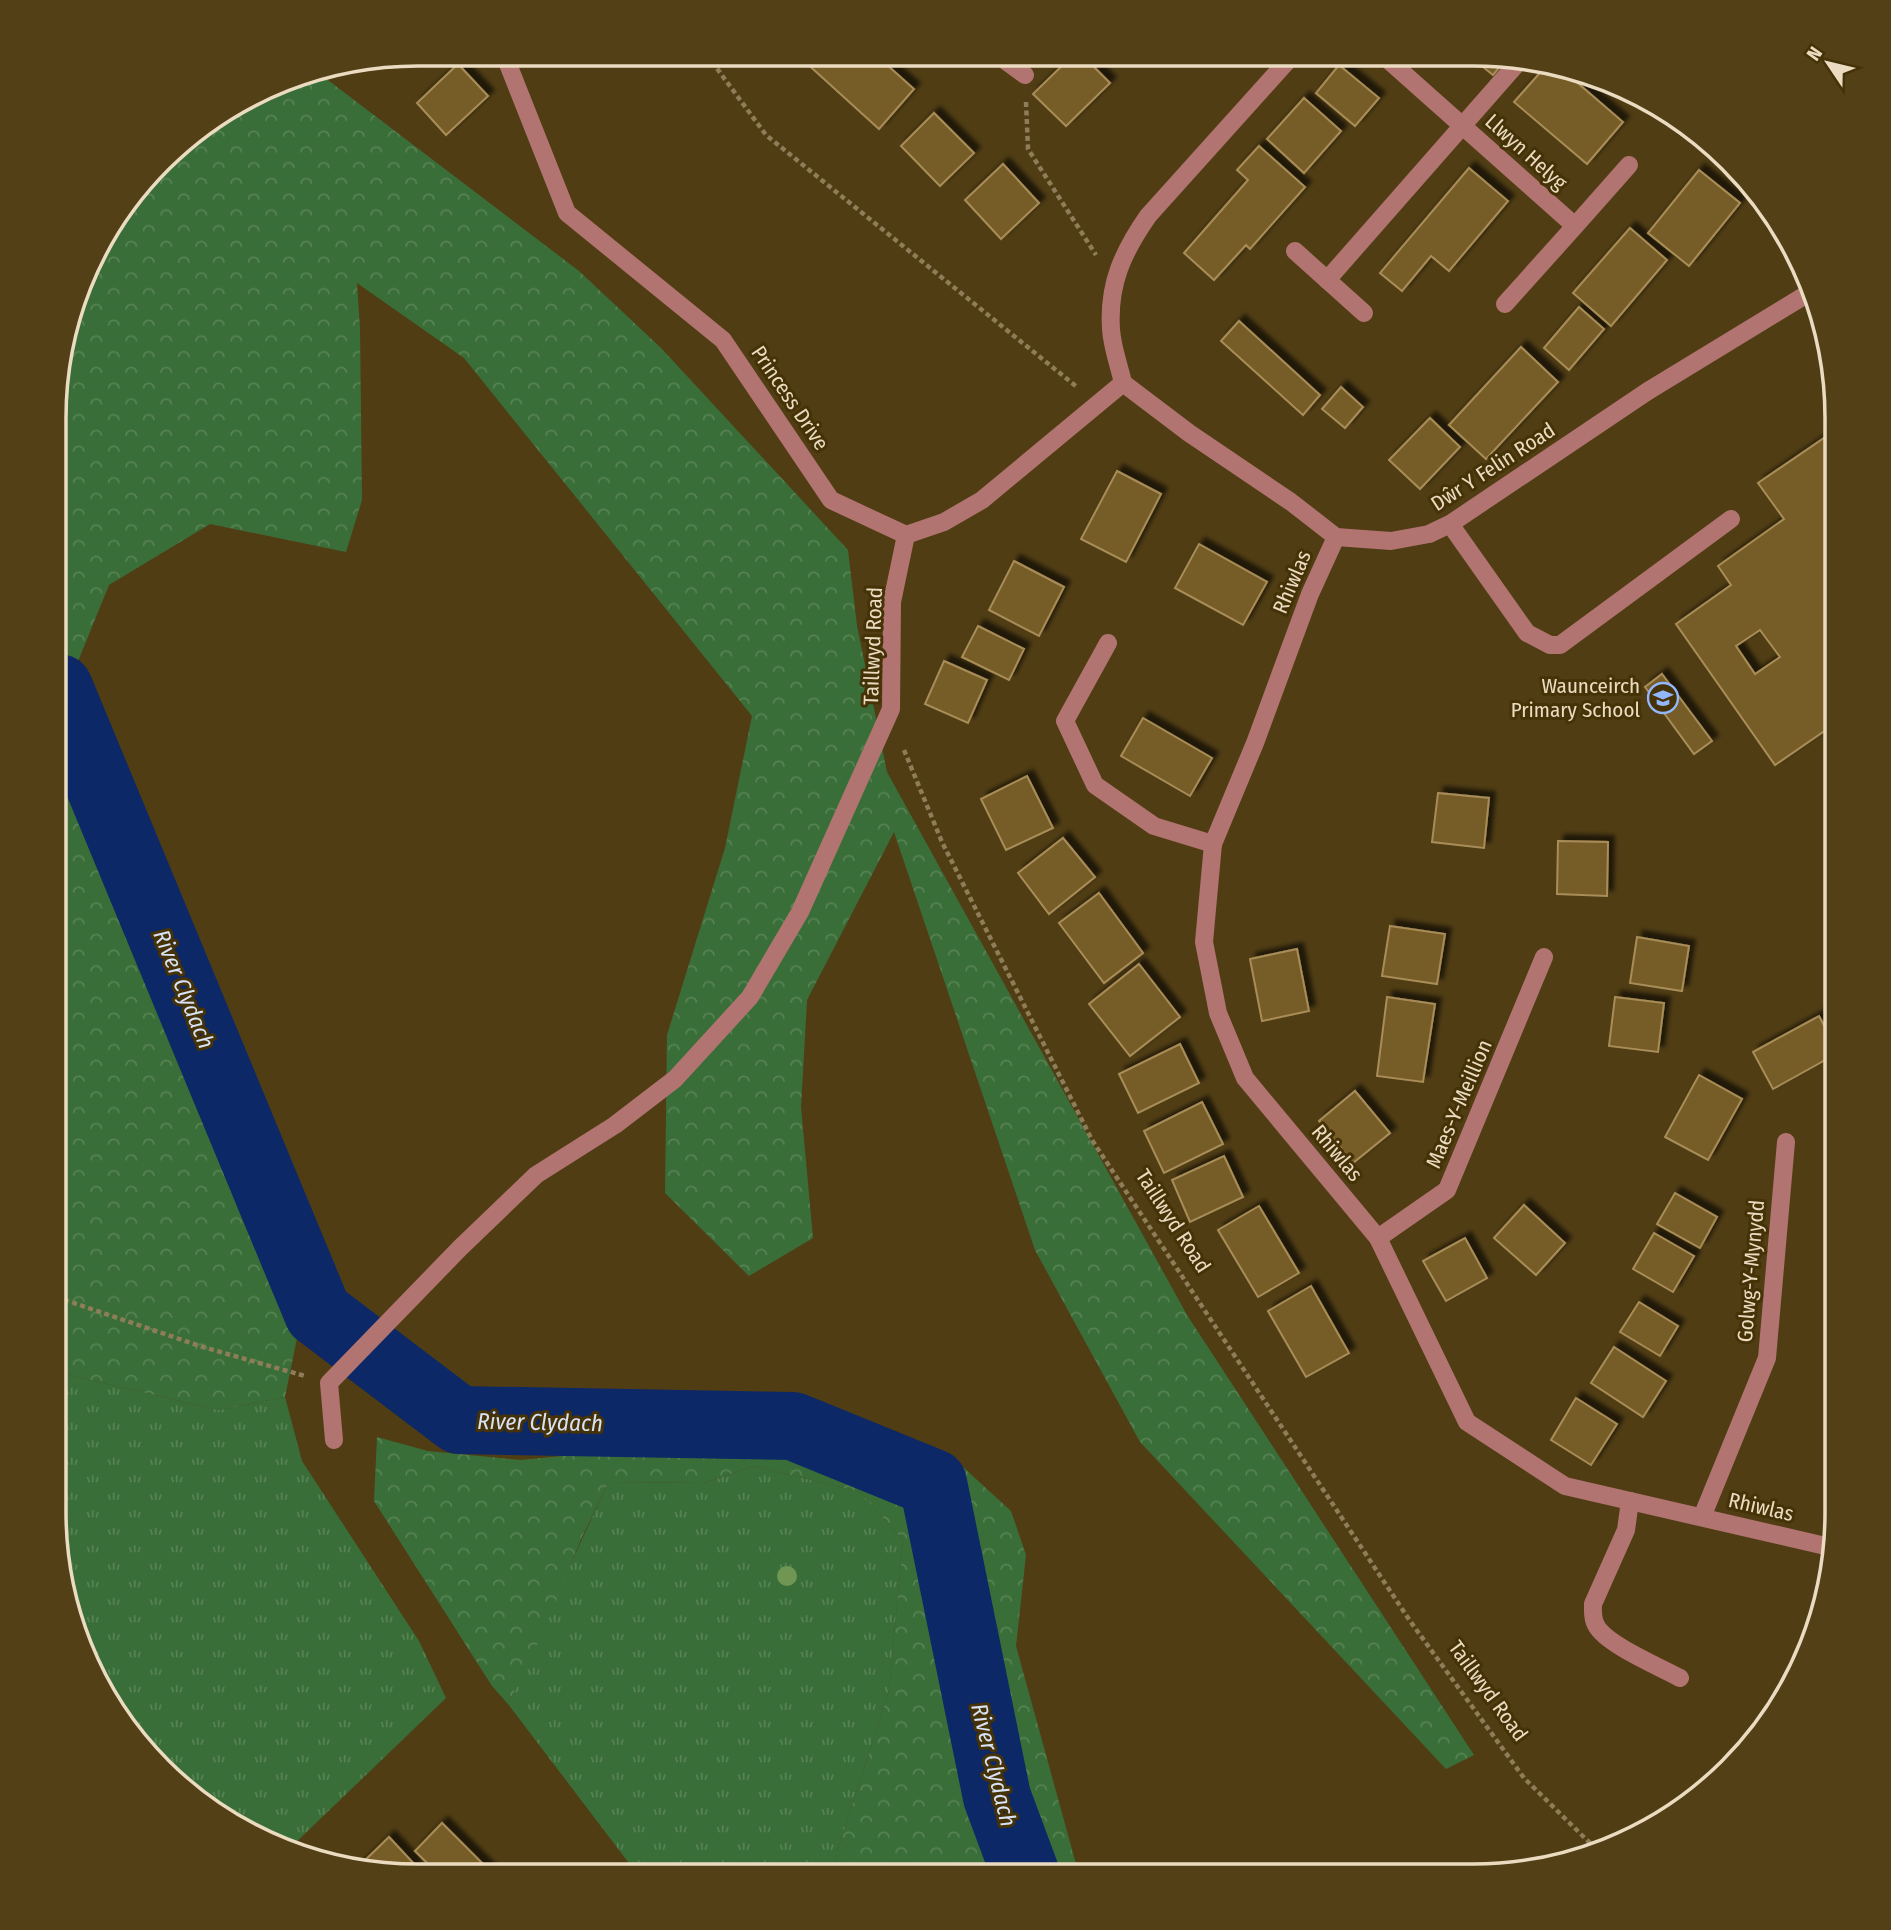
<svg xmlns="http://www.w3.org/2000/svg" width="1891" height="1930" viewBox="0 0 1891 1930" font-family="'Fira Sans Condensed',sans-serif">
  <defs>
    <pattern id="grass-tufts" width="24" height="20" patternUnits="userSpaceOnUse" patternTransform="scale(1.75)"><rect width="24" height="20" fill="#3a6e38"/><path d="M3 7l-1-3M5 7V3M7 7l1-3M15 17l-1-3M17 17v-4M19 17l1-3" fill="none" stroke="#578253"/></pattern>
    <pattern id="forest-crowns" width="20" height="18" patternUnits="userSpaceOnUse" patternTransform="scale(1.75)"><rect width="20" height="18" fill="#3a6e38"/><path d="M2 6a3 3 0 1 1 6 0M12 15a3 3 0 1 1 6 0" fill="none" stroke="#578253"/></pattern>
    <filter id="shadow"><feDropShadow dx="6" dy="-6" stdDeviation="2" flood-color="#0009"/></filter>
  </defs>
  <rect width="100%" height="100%" fill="#503d14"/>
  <g fill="url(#grass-tufts)">
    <path d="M56,1372l163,38 66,-13 17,64 117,180 27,57 -157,151 -52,-22 -44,-38 -18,-19 -2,1 -44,-38 -55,-104 -19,-94z"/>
    <path d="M754,1466l106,26 43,48 -14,151 -52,161 -1,23h-198l-130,-171c35,-73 65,-149 101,-222l95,1z"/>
  </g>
  <g fill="url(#forest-crowns)">
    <path d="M316,71l263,200 82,77 187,202 9,76 30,146 300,543 287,440 -28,14 -306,-327 -105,-192 -141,-418 -87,168 -6,107 12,131 -64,38 -84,-83 2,-158 58,-187 27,-132 -288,-358 -107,-75 3,45 2,172 -16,52 -136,-28 -101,61 -50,123 2,-360 42,-111 76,-93 122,-70z"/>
    <path d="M59,754l241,569 -15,74 -66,13 -163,-38z"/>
    <path d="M871,1430l82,28 58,53 15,44 -10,91 63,229h-243l1,-23 52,-161 14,-151 -43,-48 -106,-26 -50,17 -95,-1 -27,55 -36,89 -38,78 -16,-18 -118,-185 3,-64 51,14 93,9 92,-9 89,1z"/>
  </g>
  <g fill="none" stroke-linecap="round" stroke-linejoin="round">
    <path stroke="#0c2867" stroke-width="68" d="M59,688l259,625 141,107 334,6 140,57 64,314 29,78"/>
  </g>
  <g fill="#765c26" stroke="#a98d58" stroke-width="2" fill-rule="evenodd" filter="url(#shadow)">
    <path d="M808,55l69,1 37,33 -35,40 -76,-69z"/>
    <path d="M1072,56h11l27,27 -44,43 -33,-32z"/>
    <path d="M1471,57h37l-15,18z"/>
    <path d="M458,64l30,32 -42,39 -29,-32z"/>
    <path d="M1339,65l40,33 -24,28 -39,-33z"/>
    <path d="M1546,66l20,7 57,49 -36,42 -73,-62z"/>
    <path d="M1304,98l37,33 -37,42 -37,-34z"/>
    <path d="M934,113l40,40 -34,33 -39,-40z"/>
    <path d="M1259,146l46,41 -55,62 -4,-4 -32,35 -30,-27 64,-73 -11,-10z"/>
    <path d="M1003,164l36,39 -38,36 -36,-39z"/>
    <path d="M1469,168l39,33 -59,70 -18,-15 -29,35 -22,-18z"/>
    <path d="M1699,170l41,33 -51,63 -41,-33z"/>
    <path d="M1630,228l37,32 -56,66 -38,-33z"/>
    <path d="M1579,307l25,22 -35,41 -25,-22z"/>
    <path d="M1239,321l81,74 -17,20 -82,-74z"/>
    <path d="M1521,347l37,35 -72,77 -37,-34z"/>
    <path d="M1341,387l22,20 -18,21 -23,-19z"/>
    <path d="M1430,418l30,29 -40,42 -31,-29z"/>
    <path d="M1827,436l9,13v117l-5,4 5,7v146l-61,42 -99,-141 55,-39 -13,-19 66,-47 -26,-36zM1760,630l20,27 -25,17 -19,-28z"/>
    <path d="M1117,471l44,23 -35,68 -45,-23z"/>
    <path d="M1199,544l68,38 -24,43 -68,-37z"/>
    <path d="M1014,561l50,26 -25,49 -50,-26z"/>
    <path d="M978,626l46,23 -15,31 -47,-23z"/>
    <path d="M944,661l43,19 -19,43 -43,-19z"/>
    <path d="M1662,674l50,67 -18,13 -49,-67z"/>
    <path d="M1143,718l69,40 -22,38 -69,-40z"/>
    <path d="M1027,776l26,52 -47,22 -25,-51z"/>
    <path d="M1438,793l51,5 -5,50 -52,-6z"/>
    <path d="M1063,838l32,39 -46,37 -31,-41z"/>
    <path d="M1558,841l50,1 -1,54 -50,-2z"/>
    <path d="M1099,893l44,60 -39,30 -45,-60z"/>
    <path d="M1390,926l55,8 -8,50 -55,-8z"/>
    <path d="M1637,937l52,9 -7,45 -52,-8z"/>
    <path d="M1297,949l12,62 -47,10 -12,-62z"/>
    <path d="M1139,964l41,53 -50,39 -41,-52z"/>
    <path d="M1387,997l48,7 -12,78 -46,-6z"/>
    <path d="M1615,997l49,6 -6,49 -49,-6z"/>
    <path d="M1819,1016l17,32v6l-63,35 -20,-37z"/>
    <path d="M1180,1044l19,39 -61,30 -19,-39z"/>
    <path d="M1699,1075l43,24 -34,61 -43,-23z"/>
    <path d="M1355,1091l35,42 -37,30 -34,-42z"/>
    <path d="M1202,1102l21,42 -59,29 -20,-42z"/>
    <path d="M1224,1156l19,41 -53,25 -18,-42z"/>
    <path d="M1675,1193l42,24 -17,31 -43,-24z"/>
    <path d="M1524,1205l41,38 -29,32 -42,-37z"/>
    <path d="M1259,1206l40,67 -41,24 -40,-67z"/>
    <path d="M1654,1233l40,23 -21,36 -40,-23z"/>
    <path d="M1465,1238l22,40 -41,23 -23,-40z"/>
    <path d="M1311,1286l38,67 -43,24 -38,-66z"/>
    <path d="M1639,1302l39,24 -18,30 -40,-24z"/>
    <path d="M1614,1347l52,34 -23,36 -52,-34z"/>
    <path d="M1576,1398l41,26 -26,41 -40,-25z"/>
    <path d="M442,1823l52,52h-55l-24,-24z"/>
    <path d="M389,1837l27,29 -9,9 -51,-6z"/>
  </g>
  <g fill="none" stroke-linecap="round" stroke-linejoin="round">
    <g stroke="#8e7d59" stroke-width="4.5" stroke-dasharray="5 3.5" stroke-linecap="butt">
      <path d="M707,55l59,80 311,252"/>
      <path d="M1026,102l2,47 68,106"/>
      <path d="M904,750l38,92 150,298 318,481 114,157 75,74"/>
      <path d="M56,1297l147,50 102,29"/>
    </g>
    <g stroke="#b27470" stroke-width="18">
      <path d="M504,54l63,159 156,127 108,160 75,35 38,-13 38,-22 141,-117"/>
      <path d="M999,56l26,19"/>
      <path d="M1385,57l190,169 54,-61"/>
      <path d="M1295,251l69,62"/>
      <path d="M1327,280l195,-222"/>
      <path d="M1505,304l70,-78"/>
      <path d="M1123,383l66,50 102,69 45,35 55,4 38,-7 21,-10 198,-133 164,-100"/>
      <path d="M1123,383c-4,-18 -11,-36 -12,-54 -3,-45 12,-77 37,-113l143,-159"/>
      <path d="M1450,524l77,109 23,12h10l171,-126"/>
      <path d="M1336,537l-26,57 -55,149 -42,101 -9,98 14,71 27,65 133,160 89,184 98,64 269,62"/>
      <path d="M1108,643l-43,78 30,64 59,41 59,18"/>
      <path d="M1378,1238l69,-48 97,-233"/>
      <path d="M334,1440l-5,-57 131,-135 76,-73 79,-50 60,-46 75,-82 50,-85 91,-203 1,-107 14,-67"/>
      <path d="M1630,1501l-4,29 -33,74c0,7 -1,14 3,21 9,19 64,42 84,53"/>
      <path d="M1702,1517l65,-159 19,-216"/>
    </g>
  </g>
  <circle fill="#709653" cx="787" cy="1576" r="10"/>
  <defs>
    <g id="school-ring" transform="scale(1.575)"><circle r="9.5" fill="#463207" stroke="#93b7fd" stroke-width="1.5"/><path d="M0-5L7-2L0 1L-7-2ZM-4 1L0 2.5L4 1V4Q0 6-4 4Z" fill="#93b7fd"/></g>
  </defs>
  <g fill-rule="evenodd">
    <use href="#school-ring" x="1663" y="698"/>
  </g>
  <g text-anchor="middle" stroke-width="6" stroke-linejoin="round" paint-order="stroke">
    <g font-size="21" fill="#ebdcc1" stroke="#463207">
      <text transform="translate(1526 152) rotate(42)" y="7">Llwyn Helyg</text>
      <text transform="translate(790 398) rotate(56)" y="7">Princess Drive</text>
      <text transform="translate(1493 467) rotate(-33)" y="7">Dŵr Y Felin Road</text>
      <text transform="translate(1292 582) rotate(-67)" y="7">Rhiwlas</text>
      <text transform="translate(873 646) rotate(-88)" y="7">Taillwyd Road</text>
      <text transform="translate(1459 1104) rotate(-67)" y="7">Maes-Y-Meillion</text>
      <text transform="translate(1337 1153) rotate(50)" y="7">Rhiwlas</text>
      <text transform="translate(1173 1221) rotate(57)" y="7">Taillwyd Road</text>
      <text transform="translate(1751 1271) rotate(-85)" y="7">Golwg-Y-Mynydd</text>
      <text transform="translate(1761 1507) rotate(13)" y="7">Rhiwlas</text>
      <text transform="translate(1488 1691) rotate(54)" y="7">Taillwyd Road</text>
    </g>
    <g font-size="21" fill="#ebdcc1" stroke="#463207" text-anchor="end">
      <text x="1640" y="693">Waunceirch<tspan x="1640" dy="24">Primary School</tspan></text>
    </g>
    <g font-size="23" font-style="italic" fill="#d8e3f7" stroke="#463207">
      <text transform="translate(184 989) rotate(68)" y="8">River Clydach</text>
      <text transform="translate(540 1422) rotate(1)" y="8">River Clydach</text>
      <text transform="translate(994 1765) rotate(76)" y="8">River Clydach</text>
    </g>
  </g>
  <path d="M0 0H1891V1930H0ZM418 66H1473A352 352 0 0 1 1825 418V1512A352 352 0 0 1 1473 1864H418A352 352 0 0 1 66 1512V418A352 352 0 0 1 418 66Z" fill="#534016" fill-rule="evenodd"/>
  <path fill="none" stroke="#ebdcc1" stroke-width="3.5" d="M418 66H1473A352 352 0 0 1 1825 418V1512A352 352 0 0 1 1473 1864H418A352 352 0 0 1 66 1512V418A352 352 0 0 1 418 66Z"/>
  <g transform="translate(1828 63) rotate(305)" stroke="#463207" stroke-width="5" paint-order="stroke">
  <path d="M0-5L12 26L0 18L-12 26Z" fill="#ebdcc1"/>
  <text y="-10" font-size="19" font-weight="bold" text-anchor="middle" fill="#ebdcc1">N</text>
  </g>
</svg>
